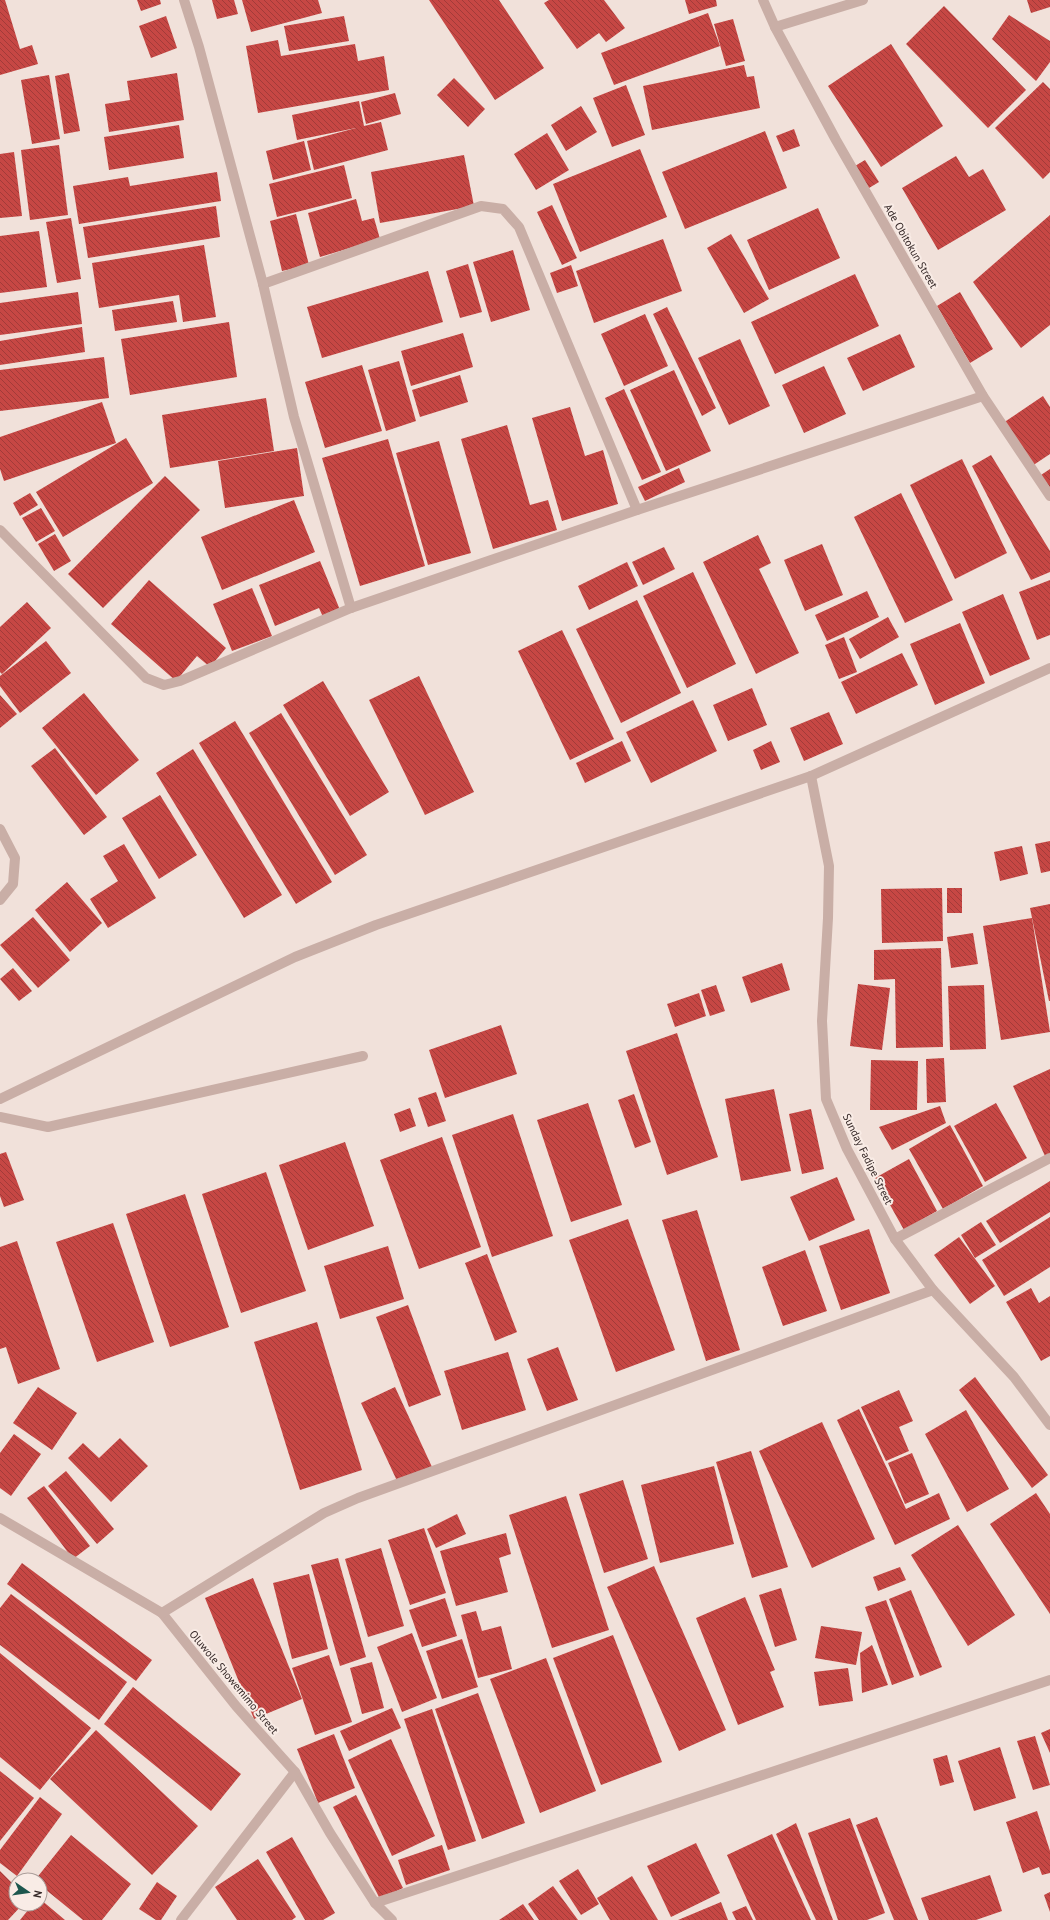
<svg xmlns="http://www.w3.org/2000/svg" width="1050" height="1920" viewBox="0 0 1050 1920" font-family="'PT Sans',sans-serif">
  <defs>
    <pattern id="building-back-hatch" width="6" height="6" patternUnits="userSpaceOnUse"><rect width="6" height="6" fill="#c64744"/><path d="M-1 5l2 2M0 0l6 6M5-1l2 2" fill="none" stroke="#a23b39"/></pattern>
  </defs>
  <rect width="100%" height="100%" fill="#f1e1da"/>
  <g fill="url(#building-back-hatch)">
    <path d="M0,0h5l15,49 12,-4 6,19 -38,11z"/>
    <path d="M137,0h23l1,4 -20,7z"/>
    <path d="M212,0h22l4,14 -21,5z"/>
    <path d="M242,0h76l4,13 -71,19z"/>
    <path d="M429,0h70l45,68 -49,32z"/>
    <path d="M549,0h55l21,28 -19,14 -7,-9 -22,16 -33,-46z"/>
    <path d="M685,0h31l1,6 -28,8z"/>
    <path d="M1027,0h23v7l-19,6z"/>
    <path d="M944,6l82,84 -38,38 -82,-84z"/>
    <path d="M708,13l12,33 -106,39 -13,-32z"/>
    <path d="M1009,15l41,26v21l-14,19 -44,-42z"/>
    <path d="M166,16l11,32 -26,10 -12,-32z"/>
    <path d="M344,16l5,25 -60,10 -5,-25z"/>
    <path d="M733,19l12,42 -19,5 -12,-42z"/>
    <path d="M278,40l3,16 74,-12 3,17 26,-5 5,34 -131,23 -12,-67z"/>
    <path d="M891,44l52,82 -62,41 -53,-81z"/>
    <path d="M744,65l3,12 7,-1 6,32 -108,22 -9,-44z"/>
    <path d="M69,73l11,58 -16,3 -9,-58z"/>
    <path d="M177,73l7,47 -75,12 -4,-28 25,-4 -3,-19z"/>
    <path d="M49,75l11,64 -28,5 -11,-64z"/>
    <path d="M454,78l31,31 -17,18 -31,-32z"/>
    <path d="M1043,82l7,7v83l-7,7 -48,-51z"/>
    <path d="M626,85l19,50 -33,12 -19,-49z"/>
    <path d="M395,93l6,21 -35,10 -5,-22z"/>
    <path d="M359,101l5,25 17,-4 7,28 -74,20 -7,-29 49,-13 -59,12 -5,-25z"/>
    <path d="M581,106l16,26 -31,19 -15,-26z"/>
    <path d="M179,125l5,33 -75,12 -5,-33z"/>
    <path d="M794,129l6,17 -17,6 -7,-16z"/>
    <path d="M765,131l22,57 -102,41 -23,-57z"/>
    <path d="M547,133l22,37 -33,20 -22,-36z"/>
    <path d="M304,141l7,29 -38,10 -7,-29z"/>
    <path d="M59,145l9,70 -38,5 -9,-70z"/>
    <path d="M640,149l27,68 -87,35 -27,-68z"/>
    <path d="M14,152l8,64 -22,2v-64z"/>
    <path d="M464,155l10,51 -94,17 -9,-51z"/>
    <path d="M956,156l13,21 14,-8 23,41 -68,40 -36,-62z"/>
    <path d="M865,160l14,22 -10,6 -14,-22z"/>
    <path d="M344,165l8,33 -75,19 -8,-33z"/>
    <path d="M217,172l4,29 -142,23 -6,-38 55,-9 2,9z"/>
    <path d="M356,199l6,22 12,-3 6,21 -60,18 -12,-44z"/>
    <path d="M552,205l25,53 -15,7 -25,-53z"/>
    <path d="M216,206l4,31 -132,21 -5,-31z"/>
    <path d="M818,208l22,50 -71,32 -22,-50z"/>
    <path d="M296,214l13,51 -27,6 -12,-50z"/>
    <path d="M1050,215v110l-29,23 -48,-66z"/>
    <path d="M71,218l10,61 -24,4 -11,-61z"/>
    <path d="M39,231l8,56 -47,6v-57z"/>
    <path d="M731,234l38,65 -25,14 -37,-65z"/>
    <path d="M663,239l19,52 -88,32 -18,-52z"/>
    <path d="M204,245l12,72 -33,5 -4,-27 -80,13 -7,-45z"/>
    <path d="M513,250l17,60 -39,12 -18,-60z"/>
    <path d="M468,264l14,48 -22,6 -14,-47z"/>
    <path d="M571,265l7,21 -21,7 -7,-20z"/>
    <path d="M428,271l15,51 -121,36 -15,-51z"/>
    <path d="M855,274l24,52 -104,48 -24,-52z"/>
    <path d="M78,292l4,32 -82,11v-32z"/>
    <path d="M960,292l33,57 -23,14 -33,-57z"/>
    <path d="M173,301l4,21 -62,9 -3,-21z"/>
    <path d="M667,307l49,101 -14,8 -49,-102z"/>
    <path d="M645,314l23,52 -44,20 -23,-52z"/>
    <path d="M229,322l8,55 -107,18 -9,-56z"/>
    <path d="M82,327l3,25 -85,13v-24z"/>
    <path d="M463,333l10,34 -62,19 -10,-35z"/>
    <path d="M900,334l15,33 -52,24 -16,-33z"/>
    <path d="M740,339l30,67 -41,19 -31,-67z"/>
    <path d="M104,357l5,41 -109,13v-41z"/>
    <path d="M399,361l17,60 -30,10 -18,-61z"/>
    <path d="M362,365l20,66 -57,17 -20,-66z"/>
    <path d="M824,366l22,48 -42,19 -22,-48z"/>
    <path d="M674,370l37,81 -45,20 -36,-81z"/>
    <path d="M460,375l8,27 -48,15 -8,-27z"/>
    <path d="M624,389l37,83 -19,8 -37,-82z"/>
    <path d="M1043,396l7,11v47l-18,12 -29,-43z"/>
    <path d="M266,398l8,53 -104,17 -8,-53z"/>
    <path d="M102,402l14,41 -112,38 -4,-12v-32z"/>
    <path d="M570,407l15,49 18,-6 15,54 -56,17 -30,-103z"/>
    <path d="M507,425l23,80 18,-5 9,30 -64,19 -32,-110z"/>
    <path d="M126,438l27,45 -90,54 -27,-45z"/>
    <path d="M388,439l37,127 -65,20 -38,-128z"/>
    <path d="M439,441l32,112 -43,12 -32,-112z"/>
    <path d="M297,448l7,48 -79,12 -7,-47z"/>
    <path d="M991,455l59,96v21l-19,8 -59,-114z"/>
    <path d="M962,459l45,94 -52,26 -45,-94z"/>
    <path d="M679,468l6,14 -40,19 -7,-14z"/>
    <path d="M1050,469v19l-9,-13z"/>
    <path d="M165,476l35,34 -97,98 -35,-34z"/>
    <path d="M30,493l8,12 -18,11 -7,-13z"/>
    <path d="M901,493l52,107 -48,23 -51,-106z"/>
    <path d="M294,500l21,52 -93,38 -21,-53z"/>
    <path d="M41,508l14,23 -19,11 -14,-24z"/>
    <path d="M55,534l16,27 -17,10 -16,-27z"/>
    <path d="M758,535l13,28 -12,6 40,84 -43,21 -53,-112z"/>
    <path d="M822,544l21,51 -38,16 -21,-51z"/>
    <path d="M664,547l11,22 -32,16 -11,-23z"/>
    <path d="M320,561l20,49 -17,7 -4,-9 -44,18 -16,-41z"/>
    <path d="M627,562l11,24 -49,24 -11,-24z"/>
    <path d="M693,572l43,92 -49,24 -44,-92z"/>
    <path d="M149,580l77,68 -16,19 -13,-11 -21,25 -65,-57z"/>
    <path d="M1050,580v55l-13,5 -18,-48z"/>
    <path d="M252,588l20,48 -40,15 -19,-47z"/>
    <path d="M867,591l12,26 -52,24 -12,-26z"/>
    <path d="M1003,594l27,65 -40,17 -28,-64z"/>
    <path d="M637,600l44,93 -60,30 -45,-94z"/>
    <path d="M27,602l24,26 -49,46 -2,-2v-45z"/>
    <path d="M888,617l11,20 -39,22 -11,-20z"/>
    <path d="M960,623l25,60 -50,22 -25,-61z"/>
    <path d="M562,630l52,109 -44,21 -52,-109z"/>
    <path d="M844,637l13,35 -18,7 -14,-34z"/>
    <path d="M46,641l25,32 -51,40 -20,-27v-10z"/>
    <path d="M902,653l16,32 -62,29 -15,-32z"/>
    <path d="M419,676l55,116 -49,23 -56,-115z"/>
    <path d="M323,681l66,111 -39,24 -67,-111z"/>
    <path d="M752,688l15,37 -39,16 -15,-36z"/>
    <path d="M84,693l55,67 -43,35 -54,-67z"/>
    <path d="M0,695l17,19 -17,14z"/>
    <path d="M693,700l24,51 -66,32 -25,-51z"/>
    <path d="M829,712l14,32 -39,17 -14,-33z"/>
    <path d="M281,713l86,142 -32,20 -86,-142z"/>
    <path d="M235,721l97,161 -36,22 -97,-161z"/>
    <path d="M622,741l9,20 -46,22 -9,-20z"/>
    <path d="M771,741l9,21 -19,8 -8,-20z"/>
    <path d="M55,748l52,69 -23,18 -53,-69z"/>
    <path d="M193,749l89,146 -38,23 -88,-145z"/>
    <path d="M160,795l37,60 -38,24 -37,-61z"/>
    <path d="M1050,841v30l-9,2 -6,-29z"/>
    <path d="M124,844l32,54 -48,30 -18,-29 28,-18 -15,-25z"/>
    <path d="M1022,846l6,28 -28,7 -6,-29z"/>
    <path d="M67,882l35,41 -32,29 -35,-42z"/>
    <path d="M942,888l1,53 -61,2 -1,-54z"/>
    <rect x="947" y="888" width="15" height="25"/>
    <path d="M1050,904v97h-1l-19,-93z"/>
    <path d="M33,917l37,43 -32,28 -38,-43z"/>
    <path d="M1032,918l18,114 -49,8 -18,-114z"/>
    <path d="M973,933l5,31 -27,4 -4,-31z"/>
    <path d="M941,948l2,99 -47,1 -1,-69 -21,1v-30z"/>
    <path d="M782,963l8,27 -39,13 -9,-26z"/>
    <path d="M13,968l19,23 -13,10 -19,-22z"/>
    <path d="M858,984l32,4 -8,62 -32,-4z"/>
    <path d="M716,985l9,26 -15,5 -9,-26z"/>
    <path d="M984,985l2,64 -36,1 -2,-64z"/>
    <path d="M699,993l7,23 -31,11 -8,-23z"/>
    <path d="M501,1025l16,49 -72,24 -16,-48z"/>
    <path d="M677,1033l41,124 -51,18 -41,-124z"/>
    <path d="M944,1058l2,44 -19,1 -1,-44z"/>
    <path d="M871,1060l47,1 -1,49h-47z"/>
    <path d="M1050,1069v85l-5,2 -32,-70z"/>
    <path d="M774,1089l17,82 -50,10 -16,-82z"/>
    <path d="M436,1092l10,29 -18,6 -10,-29z"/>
    <path d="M634,1094l17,48 -16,6 -17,-48z"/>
    <path d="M588,1103l34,102 -51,17 -34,-102z"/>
    <path d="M996,1103l31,55 -42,24 -31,-56z"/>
    <path d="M940,1106l6,17 -54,27 -13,-23z"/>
    <path d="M410,1108l6,18 -16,6 -6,-18z"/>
    <path d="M811,1109l13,60 -22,5 -13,-60z"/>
    <path d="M513,1114l40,122 -61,21 -40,-122z"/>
    <path d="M950,1125l33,61 -40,23 -34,-60z"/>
    <path d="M442,1137l39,110 -62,22 -39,-109z"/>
    <path d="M345,1142l29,84 -66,24 -29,-85z"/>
    <path d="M6,1152l18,48 -20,7 -4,-11v-42z"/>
    <path d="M909,1159l28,52 -33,19 -29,-52z"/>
    <path d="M266,1172l40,119 -65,22 -39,-119z"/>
    <path d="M837,1177l18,43 -46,21 -19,-44z"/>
    <path d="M1050,1181v31l-50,31 -14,-22z"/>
    <path d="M185,1194l44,133 -59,20 -44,-133z"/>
    <path d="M697,1210l43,140 -34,11 -44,-141z"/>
    <path d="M1050,1217v50l-46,29 -22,-36z"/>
    <path d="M628,1219l47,131 -59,22 -47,-132z"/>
    <path d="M981,1222l15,23 -21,13 -14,-23z"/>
    <path d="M113,1223l41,119 -57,20 -41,-120z"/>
    <path d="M869,1229l21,64 -49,17 -22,-64z"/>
    <path d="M959,1237l36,49 -25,18 -36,-49z"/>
    <path d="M17,1241l43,128 -42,15 -12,-37 -6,2v-102z"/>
    <path d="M388,1246l16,53 -64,20 -16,-53z"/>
    <path d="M805,1250l22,61 -44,15 -21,-59z"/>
    <path d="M487,1254l30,78 -22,9 -30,-78z"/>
    <path d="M1031,1288l8,15 11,-7v60l-9,5 -35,-59z"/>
    <path d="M408,1305l33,90 -32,12 -33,-90z"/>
    <path d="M317,1322l45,148 -62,20 -46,-148z"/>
    <path d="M558,1347l20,53 -31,11 -20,-52z"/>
    <path d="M508,1352l18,58 -64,20 -18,-59z"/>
    <path d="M975,1377l73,98 -16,13 -73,-98z"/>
    <path d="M38,1387l39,26 -25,37 -39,-27z"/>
    <path d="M395,1387l37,80 -34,16 -37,-80z"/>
    <path d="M899,1390l14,31 -14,6 10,24 -23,10 -25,-54z"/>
    <path d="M859,1409l47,100 33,-16 11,26 -55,26 -58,-125z"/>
    <path d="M966,1410l43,79 -42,23 -42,-78z"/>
    <path d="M822,1422l53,117 -63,29 -53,-117z"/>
    <path d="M14,1434l27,20 -30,42 -11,-8v-35z"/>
    <path d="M120,1438l28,28 -37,36 -43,-44 15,-15 16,15z"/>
    <path d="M751,1451l37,116 -36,11 -36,-116z"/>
    <path d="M912,1453l17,41 -24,10 -17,-41z"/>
    <path d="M714,1466l20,78 -74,19 -19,-78z"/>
    <path d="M66,1471l48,58 -17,15 -49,-58z"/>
    <path d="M623,1480l25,79 -44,14 -25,-79z"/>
    <path d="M44,1486l46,60 -17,13 -46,-61z"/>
    <path d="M1036,1493l14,21v100l-60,-90z"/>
    <path d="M566,1496l43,134 -57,18 -43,-133z"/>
    <path d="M457,1514l9,20 -30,14 -9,-19z"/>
    <path d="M958,1525l57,90 -47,31 -57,-91z"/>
    <path d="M424,1528l22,65 -36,12 -22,-65z"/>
    <path d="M506,1533l5,21 -12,4 9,34 -52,14 -16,-55z"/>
    <path d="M381,1548l23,78 -36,11 -23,-78z"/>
    <path d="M338,1558l28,99 -26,9 -29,-101z"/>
    <path d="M22,1563l130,97 -16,21 -129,-97z"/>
    <path d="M654,1566l72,164 -47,21 -72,-164z"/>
    <path d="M900,1567l6,13 -28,11 -5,-14z"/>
    <path d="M309,1574l19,75 -36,10 -19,-76z"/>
    <path d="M253,1578l49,121 -48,20 -49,-121z"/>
    <path d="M781,1588l16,52 -22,7 -16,-52z"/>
    <path d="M911,1590l31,77 -22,9 -31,-77z"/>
    <path d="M11,1594l116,88 -28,38 -99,-75v-37z"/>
    <path d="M745,1597l30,73 -5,2 14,35 -46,18 -42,-107z"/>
    <path d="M445,1598l12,38 -35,11 -13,-37z"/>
    <path d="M886,1600l28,77 -22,8 -27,-78z"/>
    <path d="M476,1611l6,20 19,-5 11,43 -34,9 -17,-63z"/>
    <path d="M821,1626l41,6 -6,33 -41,-7z"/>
    <path d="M412,1633l25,65 -35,14 -25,-65z"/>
    <path d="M613,1635l49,127 -61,23 -48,-127z"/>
    <path d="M462,1639l16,48 -36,12 -16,-48z"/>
    <path d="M872,1645l16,40 -26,8 -2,-40z"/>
    <path d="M0,1653l91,75 -51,62 -40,-33z"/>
    <path d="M329,1655l23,67 -37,13 -23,-67z"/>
    <path d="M546,1658l50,133 -56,22 -50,-134z"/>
    <path d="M372,1662l12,46 -22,6 -12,-46z"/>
    <path d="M848,1668l5,33 -34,5 -5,-34z"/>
    <path d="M133,1687l108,87 -30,37 -107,-87z"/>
    <path d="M478,1693l47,130 -43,16 -47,-130z"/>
    <path d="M392,1708l9,20 -52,23 -9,-20z"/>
    <path d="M432,1709l44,132 -28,9 -44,-131z"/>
    <path d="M1050,1729v24l-9,-20z"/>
    <path d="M96,1730l102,96 -46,49 -102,-96z"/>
    <path d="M334,1734l21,54 -37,15 -21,-54z"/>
    <path d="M1035,1736l15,49 -17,5 -16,-49z"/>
    <path d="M391,1739l44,97 -43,20 -44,-96z"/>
    <path d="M1000,1747l16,51 -42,13 -16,-50z"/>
    <path d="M947,1755l7,27 -14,4 -7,-27z"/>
    <path d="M0,1771l34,27 -34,43z"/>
    <path d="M356,1795l47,93 -23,11 -47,-92z"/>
    <path d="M40,1797l22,17 -45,62 -17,-13v-13z"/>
    <path d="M1037,1811l13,40v22l-8,2 -3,-8 -16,6 -17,-51z"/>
    <path d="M877,1817l41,103h-24l-38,-95z"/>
    <path d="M850,1818l35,95 -18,7h-29l-30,-87z"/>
    <path d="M796,1823l37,97h-17l-40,-86z"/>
    <path d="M772,1834l39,86h-55l-29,-65z"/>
    <path d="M71,1835l60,49 -29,36h-19l-43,-35v-5h-5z"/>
    <path d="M292,1837l43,76 -12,7h-18l-39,-68z"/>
    <path d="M696,1843l24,50 -49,24 -24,-51z"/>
    <path d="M442,1845l8,25 -44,15 -8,-25z"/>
    <path d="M258,1859l38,58 -4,3h-55l-22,-33z"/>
    <path d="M578,1869l21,35 -18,11 -22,-34z"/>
    <path d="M0,1871l16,16v17h7l-15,16h-8z"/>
    <path d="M990,1875l12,36 -26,9h-47l-8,-22z"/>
    <path d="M632,1876l26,44h-48l-13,-22z"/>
    <path d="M157,1882l20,14 -16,24h-5l-17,-11z"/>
    <path d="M553,1886l25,34h-39l-11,-16z"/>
    <path d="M1050,1892v20l-6,-17z"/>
    <path d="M40,1899l25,21h-45l13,-16h7z"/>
    <path d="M721,1902l7,18h-50z"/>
    <path d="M523,1904l11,16h-35z"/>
    <path d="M746,1906l7,14h-17l-4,-8z"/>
  </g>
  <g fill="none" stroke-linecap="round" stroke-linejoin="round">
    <path stroke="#c9aea6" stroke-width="10" d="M0,829l15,29 -2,26 -13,16"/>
    <g stroke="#c9aea6" stroke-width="10">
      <path d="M184,0l15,47 64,237 31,133 57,191"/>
      <path d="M763,0l12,27 61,113 147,256 67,100"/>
      <path d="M775,27l88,-27"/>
      <path d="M263,284l218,-78 22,3 16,18 118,283"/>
      <path d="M0,530l146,148 18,7 16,-4 171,-73 286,-98 346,-114"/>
      <path d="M811,776l18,90 -1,52 -6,103 4,78 21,50 48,90 38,51 81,87 36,48"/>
      <path d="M0,1099l295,-142 81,-32 435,-149 239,-108"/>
      <path d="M0,1117l48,10 315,-71"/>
      <path d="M895,1239l155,-81"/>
      <path d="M0,1518l162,95 74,93 59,66 35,61 45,70 17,17"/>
      <path d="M162,1613l162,-100 34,-15 575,-208"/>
      <path d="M375,1903l675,-223"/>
      <path d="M181,1920l114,-148"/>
    </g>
  </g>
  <g text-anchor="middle" stroke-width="4" stroke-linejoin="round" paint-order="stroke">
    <g font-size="11" fill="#352827" stroke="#f9ece6">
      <text transform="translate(911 246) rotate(60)" y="4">Ade Obitokun Street</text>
      <text transform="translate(868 1159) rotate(64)" y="4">Sunday Fadipe Street</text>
      <text transform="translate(234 1682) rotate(50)" y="4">Oluwole Showemimo Street</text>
    </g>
  </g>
  <g transform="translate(28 1892) rotate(103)"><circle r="19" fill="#f9ece6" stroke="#ab9e9a"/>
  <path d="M0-3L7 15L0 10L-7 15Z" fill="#1d574e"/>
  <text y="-6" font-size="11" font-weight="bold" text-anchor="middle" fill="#352827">N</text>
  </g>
</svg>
